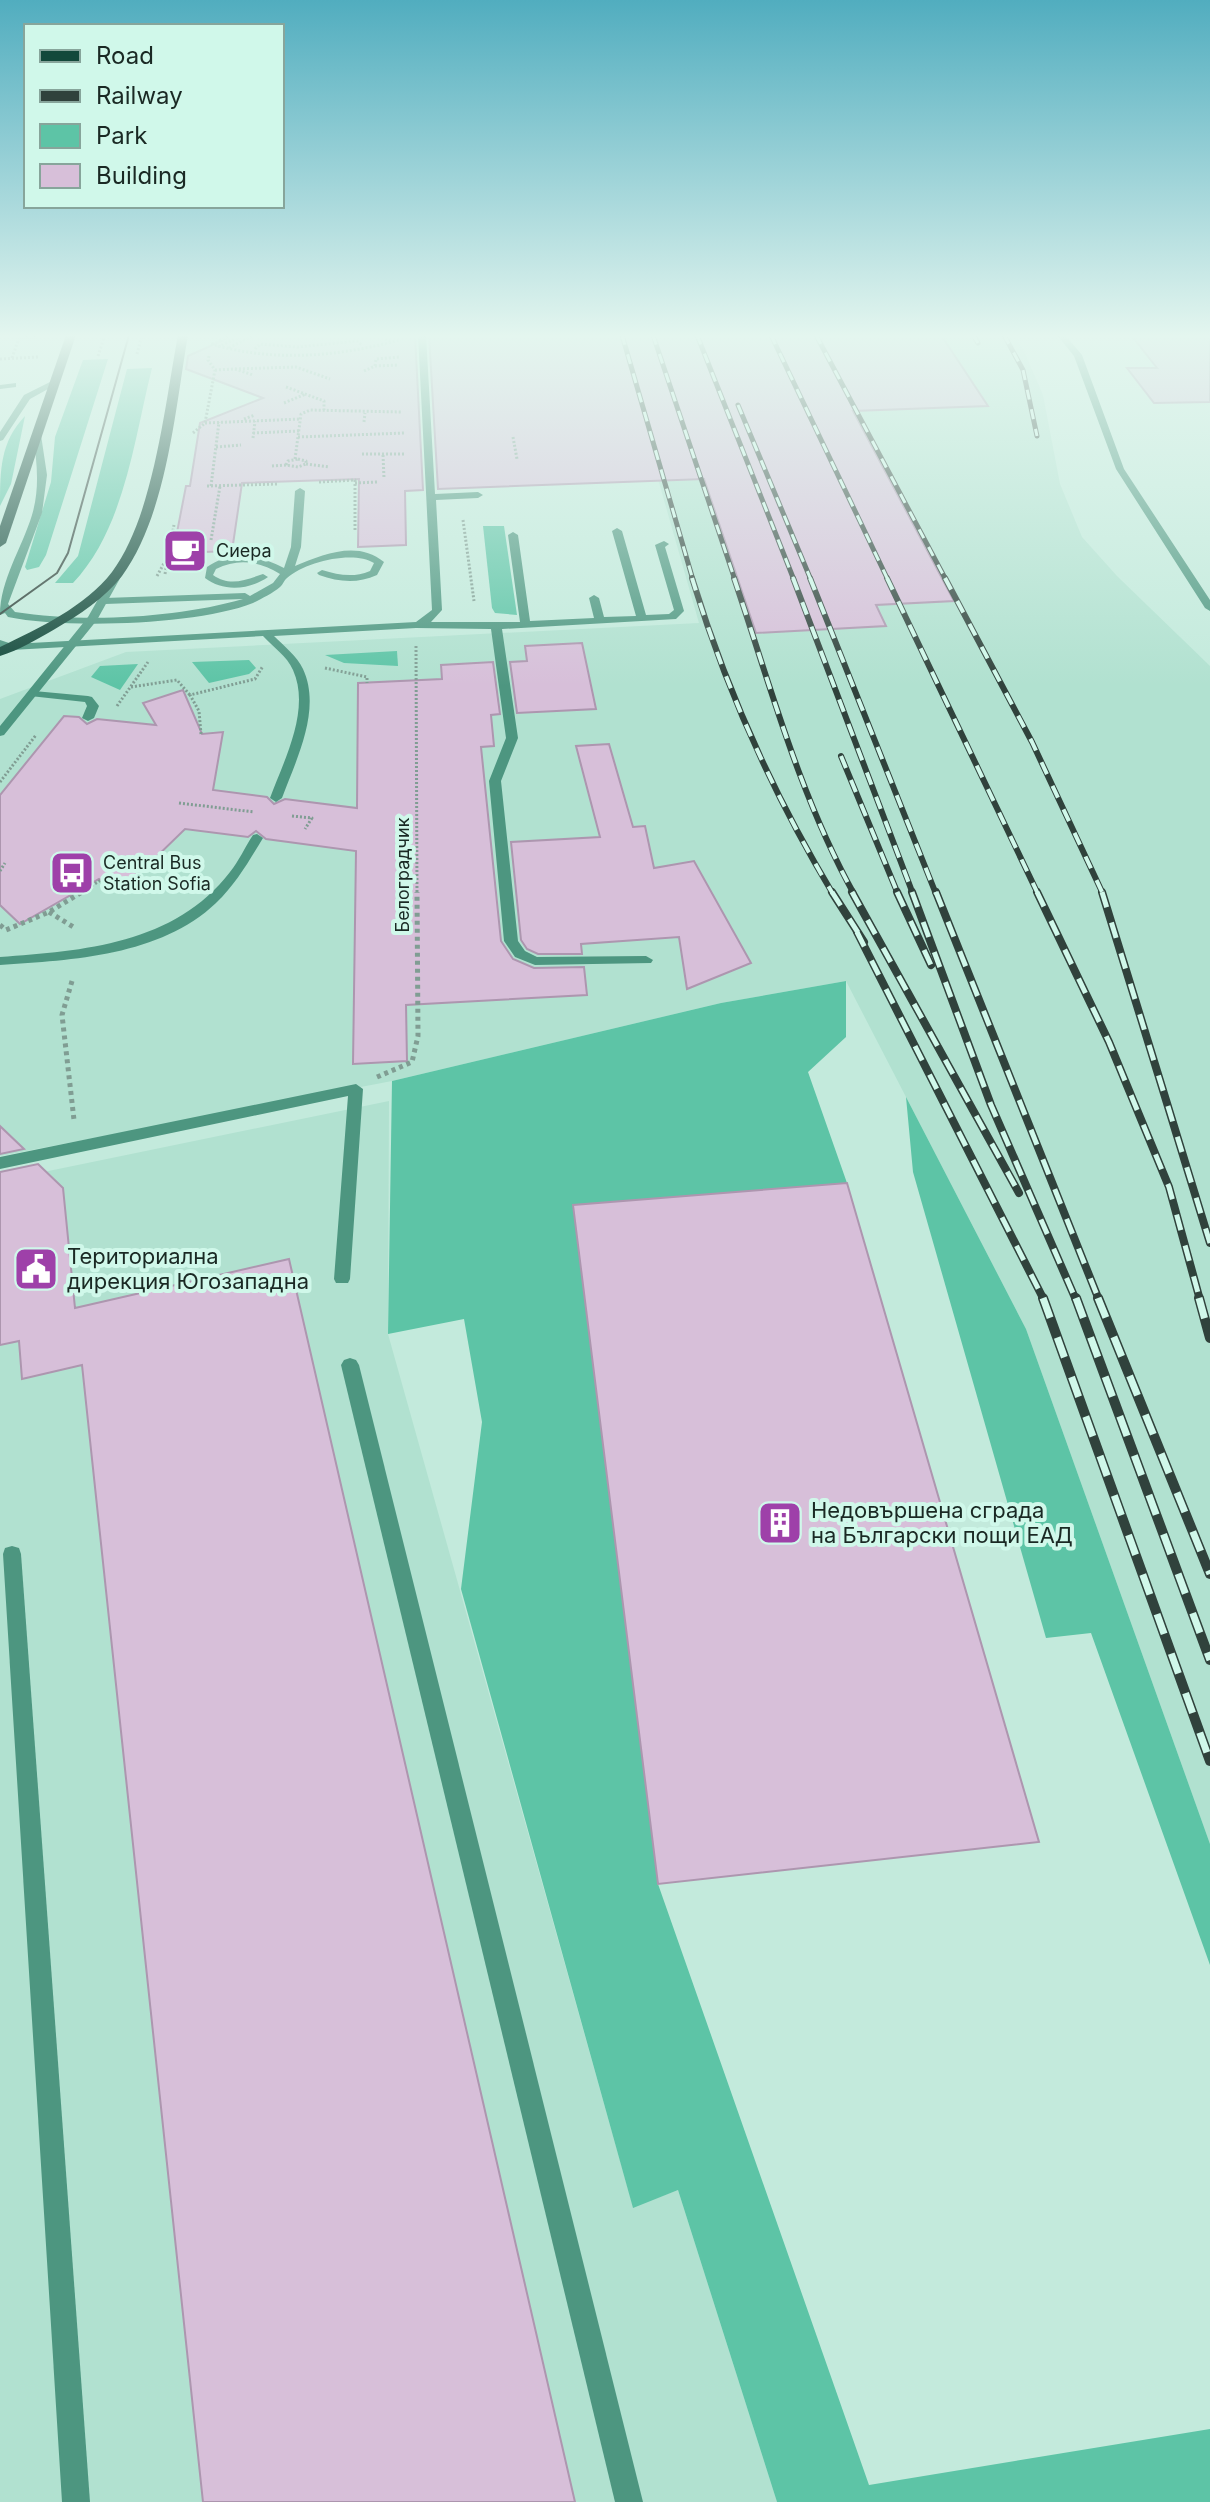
<svg xmlns="http://www.w3.org/2000/svg" width="1210" height="2502" viewBox="0 0 1210 2502" font-family="Inter,sans-serif">
  <rect width="100%" height="100%" fill="#c3eadc"/>
  <g fill="#b1e1d0">
    <path d="M617,335h395l11,14 20,46 17,89 22,53 35,39 93,90v1178l-184,-515 -180,-348 -125,22 -329,78 -392,75v-457l126,-47 573,-29z"/>
    <path d="M389,1101l-1,233 245,873 45,-17 99,312h-777v-1321z"/>
  </g>
  <g fill="#5dc4a6">
    <path d="M108,359l-62,196 -7,12 -12,3 -2,-3 26,-85 4,-45 28,-77z"/>
    <path d="M152,368c-18,71 -27,160 -79,215h-18l23,-27 49,-187z"/>
    <path d="M25,416l-14,68 -11,22c0,-35 0,-64 25,-90z"/>
    <path d="M483,526h21l13,89 -22,-2 -3,-5z"/>
    <path d="M397,651l1,15 -54,-3 -19,-8z"/>
    <path d="M249,660l7,8 -7,6 -40,9 -17,-21z"/>
    <path d="M138,664l-18,26 -29,-13 9,-11z"/>
    <path d="M846,981v56l-38,35 39,111 -274,22 85,679 211,601 341,-56v73h-433l-99,-312 -45,18 -172,-619 21,-167 -18,-103 -76,15 4,-253 329,-78z"/>
    <path d="M906,1097l120,232 184,515v121l-119,-332 -45,5 -133,-466z"/>
  </g>
  <g fill="#d7bfd9" stroke="#ad96af" stroke-width="2">
    <path d="M235,335l17,3 5,-3h158l8,155 -18,1 1,54 -48,2 1,-68 -117,4 -10,68 -59,2 13,-67h4l10,-63 63,-25 -77,-29 2,-13z"/>
    <path d="M429,335h512l47,71 -135,5 101,190 -78,4 10,21 -130,7 -52,-154 -266,10z"/>
    <path d="M1131,335h79v67l-56,1 -27,-35h30z"/>
    <path d="M582,643l14,66 -79,4 -7,-51 17,-1 -2,-15z"/>
    <path d="M493,662l7,52 -9,1 3,31 -13,1 20,194 12,18 21,9 50,-1 3,28 -181,10 1,56 -54,3 3,-213 -90,-12 -10,-8 -8,6 -63,-8 -38,37 -31,23 -17,-10 -79,45 -20,-19v-110l64,-79 15,1 8,7 10,-5 59,6 -13,-22 40,-13 19,44 21,-2 -10,58 54,7 7,7 11,-5 72,9 1,-125 84,-4 -1,-14z"/>
    <path d="M609,744l24,83 12,-1 9,42 40,-7 57,102 -64,26 -8,-52 -98,7 1,10h-44l-11,-5 -6,-9 -10,-98 89,-5 -24,-91z"/>
    <path d="M0,1126l24,23 -24,5z"/>
    <path d="M38,1164l25,24 12,120 214,-49 286,1243h-372l-121,-1137 -60,14 -3,-38 -19,4v-173z"/>
    <path d="M847,1183l192,659 -381,42 -85,-679z"/>
  </g>
  <g fill="none" stroke-linecap="round" stroke-linejoin="round">
    <g stroke="#809d93" stroke-width="3" stroke-dasharray="2 2" stroke-linecap="butt">
      <path d="M378,335l13,7"/>
      <path d="M211,344c62,18 126,13 188,-4"/>
      <path d="M212,344l19,-9"/>
      <path d="M218,347l23,-11"/>
      <path d="M229,348l24,-13"/>
      <path d="M255,349l5,-5 37,3 60,-6 5,4"/>
      <path d="M137,354l5,-19"/>
      <path d="M98,356l7,-21"/>
      <path d="M12,358l7,-20 16,-1"/>
      <path d="M0,359l38,-2"/>
      <path d="M375,366l1,-7 24,-2"/>
      <path d="M235,369l61,-2 34,12"/>
      <path d="M215,370l20,-1 18,6"/>
      <path d="M364,371l11,-5 23,-1"/>
      <path d="M286,387l38,14v9"/>
      <path d="M284,403l22,-9"/>
      <path d="M244,419l11,-4"/>
      <path d="M364,422l1,-9"/>
      <path d="M205,423l95,-4"/>
      <path d="M193,433l12,-10 10,-53 -7,-10 1,-4"/>
      <path d="M253,433l46,-2"/>
      <path d="M298,437l107,-4"/>
      <path d="M513,437l4,22"/>
      <path d="M253,438l2,-17"/>
      <path d="M216,447l25,-2"/>
      <path d="M362,454h43"/>
      <path d="M383,455l1,23"/>
      <path d="M295,459l6,-45 9,-4 91,2"/>
      <path d="M298,459l8,2v3l-8,3 -12,-2 2,-4z"/>
      <path d="M306,464l23,3"/>
      <path d="M272,466l14,-1"/>
      <path d="M319,482l36,-2v51"/>
      <path d="M355,483l22,-1"/>
      <path d="M207,486l70,-2"/>
      <path d="M211,486l8,-64"/>
      <path d="M463,520l11,81"/>
      <path d="M211,540l9,-54"/>
      <path d="M165,574l9,-49"/>
      <path d="M157,576l11,-20 27,-1"/>
      <path d="M416,646l1,248"/>
      <path d="M325,668l42,9v6"/>
      <path d="M131,687l46,-7 13,15"/>
      <path d="M117,706l31,-44"/>
      <path d="M201,734l-2,-23 -9,-16 65,-16 8,-13"/>
      <path d="M0,782l36,-47"/>
      <path d="M179,803l75,9"/>
      <path d="M292,816l20,2 -7,11"/>
      <path d="M0,871l5,-8"/>
      <path d="M78,894l23,-14"/>
    </g>
    <g stroke="#809d93" stroke-width="5" stroke-dasharray="4 4" stroke-linecap="butt">
      <path d="M49,912l26,16"/>
      <path d="M0,925l6,5 43,-18 33,-20"/>
      <path d="M72,981l-10,34 12,105"/>
      <path d="M377,1077l35,-15 6,-26 -1,-144"/>
    </g>
    <g fill="#4d9680" fill-rule="evenodd">
      <path d="M418,335h8l9,159 43,-2 5,3 -5,3 -42,2 6,110 -11,12h89l-12,-87 5,-3 5,3 12,86 64,-3 -5,-20 5,-3 5,3 5,19 32,-1 -24,-85 5,-3 5,3 24,84 23,-1 5,-4 -19,-65 9,-4 5,3 -4,3 19,64 -8,8 -174,10 16,109 -17,43 17,160 7,10 12,6 109,-1 7,4 -2,3 -116,2 -20,-8 -11,-16 -15,-160 17,-43 -15,-109 -75,-1 -142,8c10,10 23,20 29,33 19,41 -7,91 -21,129l-6,4 -6,-4c14,-38 41,-88 23,-128 -6,-14 -20,-23 -30,-34l-252,14 -11,-3v-7l12,4 404,-22 16,-12z"/>
      <path d="M1057,335h8l17,20 42,114 86,131v11l-5,-3 -89,-139 -42,-113z"/>
      <path d="M50,382l7,2 -27,15 -27,41 -3,1v-9l24,-37z"/>
      <path d="M16,383v4l-16,2v-4z"/>
      <path d="M37,432l4,3 6,40 -5,38 -34,91 7,8c69,11 162,6 228,-13l-138,5 -5,-3 5,-3 140,-5 5,3 23,-13 7,-9c-21,-13 -42,-16 -64,-5l-3,6c17,12 32,5 50,-1l5,3c-19,13 -45,15 -63,1l2,-11c23,-17 53,-12 77,1l7,-21 4,-56 5,-3 5,3 -4,56 -6,19c28,-12 63,-26 89,-4l-7,13c-20,9 -38,7 -58,0l-2,-2 5,-3c17,5 31,8 48,1l4,-8c-21,-13 -69,-1 -87,15 -3,2 -4,7 -7,9 -7,6 -19,12 -27,16 -55,22 -187,26 -245,14l-3,-4 -5,2c0,-35 22,-67 32,-100 8,-27 5,-53 1,-80z"/>
      <path d="M34,691l54,5 4,1 7,9 -5,12 -6,3 -6,-3 5,-12 -2,-4 -55,-6 -1,-2z"/>
      <path d="M257,834l6,4c-14,23 -27,46 -47,65 -56,53 -143,57 -216,62v-8c83,-6 175,-13 230,-85 9,-11 15,-25 23,-37z"/>
      <path d="M356,1084l7,5 -13,190 -2,4h-12l-2,-4 14,-183 -348,73v-12z"/>
      <path d="M350,1358l6,2 3,5 284,1137h-28l-274,-1137 3,-5z"/>
      <path d="M12,1546l7,2 2,6 69,948h-28l-59,-948 2,-6z"/>
    </g>
    <path fill="#4d9680" fill-rule="evenodd" d="M118,570l5,3 -26,47 -93,115 -4,1v-10l88,-109 25,-44z"/>
    <g fill="#13493b" fill-rule="evenodd">
      <path d="M66,335h10l-70,208 -6,4v-21z"/>
      <path d="M178,335h10c-13,75 -21,179 -66,241 -17,22 -43,39 -67,53 -17,10 -36,21 -55,27v-9c39,-19 85,-40 112,-75 42,-56 53,-169 66,-237z"/>
    </g>
    <path stroke="#30423c" stroke-width="2" d="M0,614l57,-41 11,-20 61,-218"/>
    <g stroke="#30423c" stroke-width="5">
      <g id="rail-far3">
        <path d="M622,335l71,245"/>
        <path d="M653,335l82,245"/>
        <path d="M697,335l97,245"/>
        <path d="M771,335l117,245"/>
        <path d="M816,335l130,245"/>
        <path d="M973,335l5,8"/>
        <path d="M1004,335l19,35 14,66"/>
        <path d="M738,405l73,175"/>
      </g>
    </g>
    <g stroke="#30423c" stroke-width="6">
      <g id="rail-far2">
        <path d="M692,578c34,111 81,216 141,316"/>
        <path d="M734,578c36,106 65,217 120,316"/>
        <path d="M793,578l120,316"/>
        <path d="M810,578l126,316"/>
        <path d="M887,578l151,316"/>
        <path d="M945,578l87,164 71,152"/>
        <path d="M841,756l57,138"/>
      </g>
    </g>
    <g stroke="#30423c" stroke-width="8">
      <g id="rail-far1">
        <path d="M832,892l32,50"/>
        <path d="M852,892l167,301"/>
        <path d="M897,892l34,73"/>
        <path d="M912,892l79,213 85,195"/>
        <path d="M936,892l163,408"/>
        <path d="M1037,892l72,150 60,145 31,113"/>
        <path d="M1102,892l108,351"/>
        <path d="M857,932l187,368"/>
      </g>
    </g>
    <g stroke="#30423c" stroke-width="10">
      <g id="rail">
        <path d="M1043,1298l167,463"/>
        <path d="M1076,1298l134,362"/>
        <path d="M1098,1298l112,276"/>
        <path d="M1199,1298l11,40"/>
      </g>
    </g>
    <use href="#rail-far3" stroke="#d0f8ea" stroke-width="3" stroke-dasharray="10" stroke-linecap="butt"/>
    <use href="#rail-far2" stroke="#d0f8ea" stroke-width="4" stroke-dasharray="13" stroke-linecap="butt"/>
    <use href="#rail-far1" stroke="#d0f8ea" stroke-width="5" stroke-dasharray="16" stroke-linecap="butt"/>
    <use href="#rail" stroke="#d0f8ea" stroke-width="7" stroke-dasharray="21" stroke-linecap="butt"/>
  </g>
  <linearGradient id="sky" x2="0" y2="1"><stop stop-color="#51adbf"/><stop offset="0.49" stop-color="#e4f6ef"/><stop offset="1" stop-color="#e4f6ef" stop-opacity="0"/></linearGradient>
  <rect width="1210" height="686" fill="url(#sky)"/>
  <defs>
    <g id="cafe-square" transform="scale(2.3)"><rect x="-9" y="-9" width="18" height="18" rx="4" fill="#9e40a9" stroke="#d0f8ea"/><path d="M-5.5-4.5H6V0H3Q3 3.5 0 3.5H-2.5Q-5.5 3.5-5.5 0ZM3-3.2v2h1.7v-2ZM-6 4.5H4V6H-6Z" fill="#fff"/></g>
    <g id="bus-square" transform="scale(2.3)"><rect x="-9" y="-9" width="18" height="18" rx="4" fill="#9e40a9" stroke="#d0f8ea"/><path d="M-5-6H5V4H4V6H2V4H-2V6H-4V4H-5ZM-3.5-4V0h7V-4ZM-3.5 1.2v1.5H-2V1.2ZM2 1.2v1.5H3.5V1.2Z" fill="#fff"/></g>
    <g id="civic-square" transform="scale(2.3)"><rect x="-9" y="-9" width="18" height="18" rx="4" fill="#9e40a9" stroke="#d0f8ea"/><path d="M-.6-6.5H3V-4.5H.6V-3L4-1V1h2V6H-6V1h2V-1L-.6-3ZM-1.2 2.5V6h2.4V2.5Z" fill="#fff"/></g>
    <g id="building-square" transform="scale(2.3)"><rect x="-9" y="-9" width="18" height="18" rx="4" fill="#9e40a9" stroke="#d0f8ea"/><path d="M-4-6H4V6H1V3H-1V6H-4ZM-2.5-4.3h1.7v1.8h-1.7ZM.8-4.3h1.7v1.8H.8ZM-2.5-1h1.7V.8h-1.7ZM.8-1h1.7V.8H.8Z" fill="#fff"/></g>
  </defs>
  <g fill-rule="evenodd">
    <use href="#cafe-square" x="185" y="551"/>
    <use href="#bus-square" x="72" y="873"/>
    <use href="#civic-square" x="36" y="1269"/>
    <use href="#building-square" x="780" y="1523"/>
  </g>
  <g text-anchor="middle" stroke-width="8" stroke-linejoin="round" paint-order="stroke">
    <g font-size="18" fill="#1a2924" stroke="#d0f8ea" text-anchor="start">
      <text x="216" y="557">Сиера</text>
      <text x="103" y="869">Central Bus<tspan x="103" dy="21">Station Sofia</tspan></text>
    </g>
    <g font-size="18" fill="#1a2924" stroke="#d0f8ea">
      <text transform="translate(403 875) rotate(-90)" y="6">Белоградчик</text>
    </g>
    <g font-size="22" fill="#1a2924" stroke="#d0f8ea" text-anchor="start">
      <text x="67" y="1264">Териториална<tspan x="67" dy="25">дирекция Югозападна</tspan></text>
      <text x="811" y="1518">Недовършена сграда<tspan x="811" dy="25">на Български пощи ЕАД</tspan></text>
    </g>
  </g>
  <rect x="24" y="24" width="260" height="184" fill="#d0f8ea" stroke="#87a59b" stroke-width="2"/>
  <rect x="40" y="50" width="40" height="12" fill="#13493b" stroke="#87a59b" stroke-width="2"/>
  <text x="96" y="64" font-size="24" fill="#1a2924">Road</text>
  <rect x="40" y="90" width="40" height="12" fill="#30423c" stroke="#87a59b" stroke-width="2"/>
  <text x="96" y="104" font-size="24" fill="#1a2924">Railway</text>
  <rect x="40" y="124" width="40" height="24" fill="#5dc4a6" stroke="#87a59b" stroke-width="2"/>
  <text x="96" y="144" font-size="24" fill="#1a2924">Park</text>
  <rect x="40" y="164" width="40" height="24" fill="#d7bfd9" stroke="#87a59b" stroke-width="2"/>
  <text x="96" y="184" font-size="24" fill="#1a2924">Building</text>
</svg>
